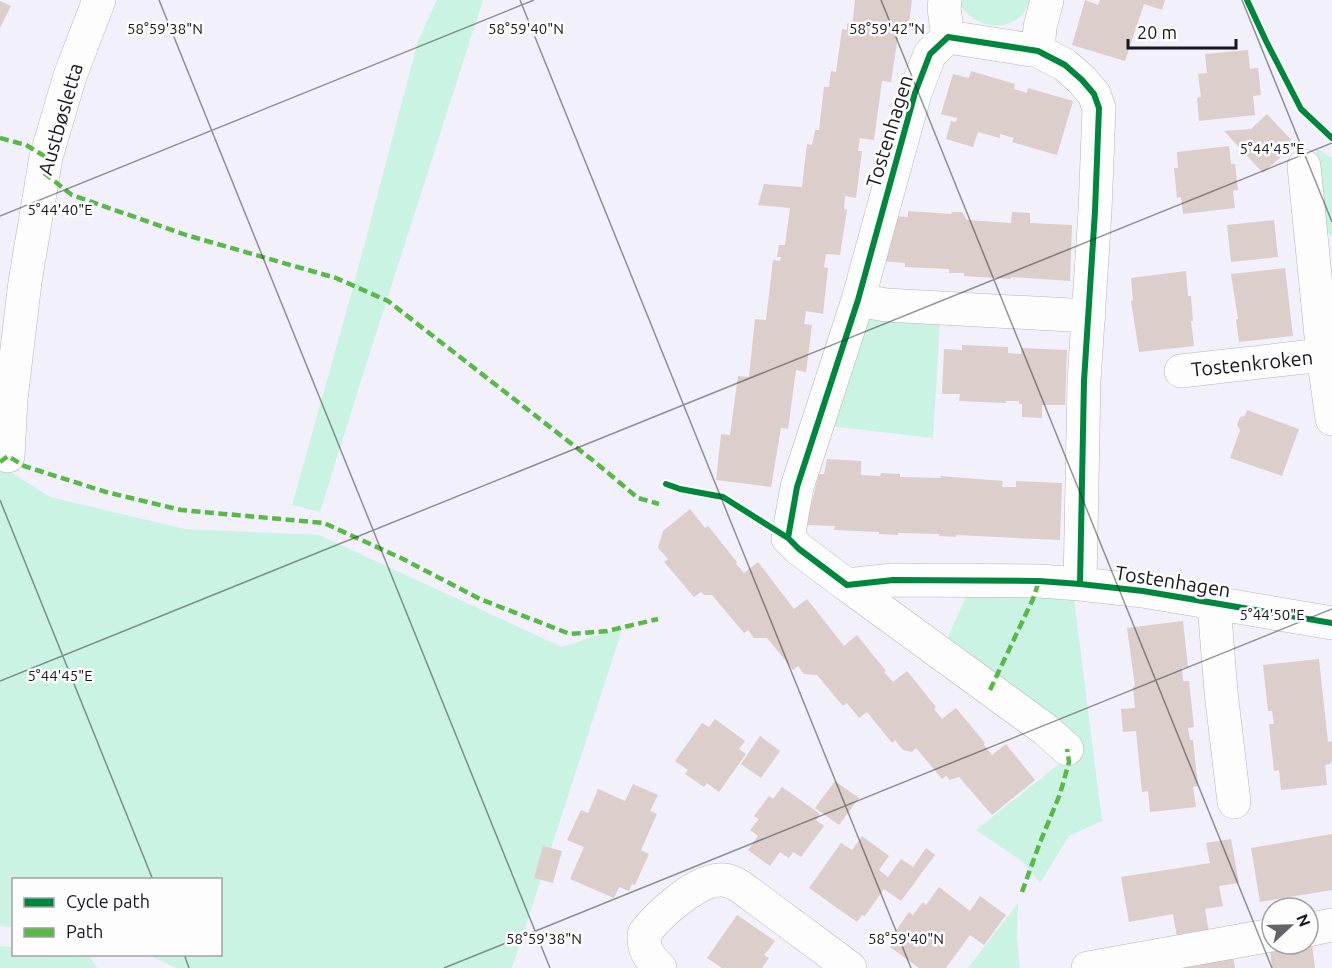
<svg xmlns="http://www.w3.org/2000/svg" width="1332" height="968" font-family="Ubuntu,sans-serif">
<rect width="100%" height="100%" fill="#f2f0fa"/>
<!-- green -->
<path fill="#caf3e3" d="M437,0h46l-117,365 -46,147 -28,-7 62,-221 64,-243z
M958,0h72c-3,5 -5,13 -9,16 -21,19 -54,7 -63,-16z
M1316,148l16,10v79l-8,-9z
M864,318l76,2 -7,118 -104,-12z
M0,458l9,13 41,26 135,32 134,6 243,112 61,-20 -111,341h-336l-27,-13 71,-1v-74h-206l-1,47 -13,-1z
M969,590l105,9 28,222 -33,15 -29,47 -17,-21 -47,-32 83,-66 13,-18v-15l-124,-94z
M1018,903l-1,35 3,30h-52z
M0,946l13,1 1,7h63l13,3 7,11h-97z"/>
<!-- building -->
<path fill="#dcceca" d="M855,0h57l-3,24 -9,-1 -9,59 -9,-1 -8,59 -14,-2 -2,13h4l-6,47 -11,-2 -1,13 3,1 -7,45 -14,-1 -2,13 4,1 -5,46 -17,-3 -2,13 8,1 -6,47 -10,-2 -8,59 -7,-1 -10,59 -55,-7 5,-46 9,1 8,-59 11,1 6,-58 11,1 7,-60 7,1 1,-4h-4l2,-12h6l5,-37 -32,-3 6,-21 38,3 5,-43 5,1 3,-15h4l5,-43h5l2,-16 5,1 6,-43 5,1v-6l6,-4z
M1085,0l13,5 2,-5h65l-3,10 -18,-6 -19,57 -53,-16z
M0,1l11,5 -11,22z
M1248,50l2,19 8,-1 3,27 -8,1 2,19 -56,6 -2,-23 4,-1 -3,-23 9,-1 -2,-19z
M971,71l44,13 -1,5 13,4 1,-5 45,13 -16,54 -45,-13 2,-4 -14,-4v4l-22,-6 -5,15 -27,-8 5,-18 5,1 1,-4 -16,-4 12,-40 16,4z
M1267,114l28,30 -32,29 -39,-42 27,-2z
M1229,146l2,18h4l3,26 -5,1 2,17 -52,6 -2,-17 -4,1 -3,-30h4l-1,-16z
M908,211l43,3 1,-2h10l5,8 44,3 1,-11 18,1v10l42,2 -2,56 -59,-4v2l-47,-3v-3h-15v-4l-44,-2v-4l-23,-2 12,-45 14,1z
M1274,220l4,37 -47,5 -4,-37z
M1285,268l8,68 -54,6 -3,-23h2l-7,-45z
M1186,271l2,25h3l2,25h-2l3,25 -55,6 -8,-51 2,-1 -2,-22z
M962,345l46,2v6l13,1v-6l46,2 -2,55h-23v13l-20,-1v-13h-3v-3h-13v2l-47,-2 1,-7h-18l2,-45 18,1z
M1247,410l52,19 -17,47 -52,-18 10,-28 -3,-5 3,-8 5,-1z
M827,459l34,2v14l19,1 1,-3 19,1v3l41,1 -1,-2 63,5 -1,6h14v-6l46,2 -2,57 -104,-5v2l-17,-1v-2l-41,-1v2l-19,-1v-2l-45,-2 1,-4 -29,-1 13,-51h5z
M690,509l15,19 3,-2 29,36 -1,2 8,9 14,-11 36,47 13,-10 37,47 13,-11 29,36 -2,1 9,10 14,-11 29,36 -2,2 8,10 14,-11 29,35 -1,2 8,10 14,-11 29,36 -43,35 -33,-38 -9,3 -4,-4 -4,3 -26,-31 -4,4 -9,-2 -8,-10 -3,3 -25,-31 -8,6 -12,-15 -4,3 -26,-31 -13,-1 -6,-8 -5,4 -26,-32h-13l-6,-8 -4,3 -32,-38h-8l-3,-3 -7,5 -30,-35 4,-3 -10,-11 5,-17z
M1183,621l5,46 -6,1 1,13h6l5,46 -6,1 2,12h3l5,46 -5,1 3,20 -46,5 -2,-21 -6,1 -6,-61 -13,1 -2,-23 14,-1 -2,-21 2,-1 -8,-58z
M1319,659l9,83 4,-1v20l-2,3 -5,1 2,20 -46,5 -2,-20 -5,1 -5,-47h5l-2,-13h-4l-5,-46z
M715,719l30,22 -6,8 7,5 -27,38 -12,-9 -3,4 -19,-13 3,-4 -13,-9 27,-38 7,4z
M760,736l20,15 -19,27 -20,-14z
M835,781l24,17 -20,27 -24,-17z
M633,784l25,11 -8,16 7,3 -16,36 8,4 -14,31 -3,-1 -3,7 -10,-4 -5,11 -44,-19 14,-32 -17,-7 14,-30 7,3 10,-24 27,12z
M782,787l38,27 -4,6 8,6 -23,31 -8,-5 -4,6 -9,-6 -10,14 -22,-16 10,-14 -8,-6 9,-11 -5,-3 15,-20 4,3z
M1332,834v56l-72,12 -9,-54z
M862,836l27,20 -10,14 9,7 13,-18 12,8 13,-19 9,7 -34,46 -17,-12 -19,27 -3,-1 -5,7 -48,-34 32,-45 11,7z
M1231,839l8,44 -20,3 4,20 -18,3 4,23 -32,5 -4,-23 -44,8 -8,-45 89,-14 -4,-20z
M543,846l19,5 -9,32 -19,-5z
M939,887l31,24 10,-15 26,19 -22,30 -14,-10 -24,33h-27l-29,-21 9,-12 -4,-3 14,-20 4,3 10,-13 3,3z
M737,915l38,26 -11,14 5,3 -7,10h-40l-15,-10z
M1312,944l3,24h-43l-2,-20z
M1233,957l2,11h-58z"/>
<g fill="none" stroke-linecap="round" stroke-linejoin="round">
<!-- minor casing -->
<g stroke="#b6b5bc" stroke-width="34">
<path id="minor" d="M945,0l-1,8 4,29
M1038,51l2,-24 7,-27
M1304,166l19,189 9,64
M858,300l28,5 203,11
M1181,371l142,-16
M8,456l3,-57 14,-117 21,-125 24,-81 29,-76
M1080,584l4,-203 11,-170 4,-103 -5,-14 -12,-14 -17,-15 -27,-14 -90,-14 -18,17 -15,39 -57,207 -61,187 -9,51 11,11 48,36 46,-5 146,1 41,3 63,7 189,32
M847,585l199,145 21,19
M1214,604l7,88 13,110
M1308,930l24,-5
M660,968c-11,-10 -17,-19 -16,-34 14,-19 50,-52 75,-54 9,-1 15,3 22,7l109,81
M1088,968l184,-33"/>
</g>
<!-- minor -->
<use href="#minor" stroke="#fdfdfe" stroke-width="33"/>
<!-- quiet -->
<path stroke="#58b947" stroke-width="4.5" stroke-dasharray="9 4.5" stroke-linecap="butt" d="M0,138l26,7 20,12
M44,173l28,22 114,40 150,43 52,23 207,161 43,36 21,6
M0,462l8,-6 16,10 82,26 75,18 143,13 77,35 79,41 90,35 37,-3 51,-12
M990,690l43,-91 6,-18
M1022,892l17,-47 21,-51 9,-32 -2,-13"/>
<!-- cycleway casing -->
<g stroke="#fdfdfd" stroke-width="10">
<path id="cycleway" d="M1247,0l19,41 35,68 31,29
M666,484l14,5 43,8 65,41 11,11 48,36 46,-5 146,1 41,3 63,7 189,32
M788,538l9,-51 61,-187 57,-207 15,-39 18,-17 90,14 27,14 17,15 12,14 5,14 -4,103 -11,170 -4,203"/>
</g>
<!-- cycleway -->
<use href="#cycleway" stroke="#00873e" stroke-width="6"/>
</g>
<!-- ticks -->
<path fill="none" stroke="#18171c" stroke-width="1.5" stroke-opacity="0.45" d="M159,0l391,968M520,0l391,968M881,0l391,968M1242,0l90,222M0,216l534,-216M0,500l153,380M0,681l1332,-538M184,954l5,14M444,968l888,-359"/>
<g text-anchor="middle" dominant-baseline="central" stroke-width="5" stroke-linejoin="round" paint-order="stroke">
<!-- street labels -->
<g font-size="20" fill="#18171c" stroke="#fdfdfd">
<text transform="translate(60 119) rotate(-74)">Austbøsletta</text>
<text transform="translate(889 131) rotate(-73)">Tostenhagen</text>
<text transform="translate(1252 363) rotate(-6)">Tostenkroken</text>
<text transform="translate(1173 581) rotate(9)">Tostenhagen</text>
</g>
</g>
<g font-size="15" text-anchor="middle" fill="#18171c" stroke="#fdfdfd" stroke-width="5" stroke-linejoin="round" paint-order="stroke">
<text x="165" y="34">58°59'38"N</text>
<text x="526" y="34">58°59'40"N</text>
<text x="887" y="34">58°59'42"N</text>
<text x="1272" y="154">5°44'45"E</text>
<text x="60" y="215">5°44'40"E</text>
<text x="1272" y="620">5°44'50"E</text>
<text x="60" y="681">5°44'45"E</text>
<text x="544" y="944">58°59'38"N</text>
<text x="906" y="944">58°59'40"N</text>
</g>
<!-- legend -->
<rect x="12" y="878" width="210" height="78" fill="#fdfdfd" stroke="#a1a1a3" stroke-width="1.5"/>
<rect x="24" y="898" width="30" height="9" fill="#00873e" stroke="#a1a1a3" stroke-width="1.5"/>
<text x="66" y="908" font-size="18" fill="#18171c">Cycle path</text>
<rect x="24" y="928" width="30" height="9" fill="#58b947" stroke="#a1a1a3" stroke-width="1.5"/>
<text x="66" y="938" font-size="18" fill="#18171c">Path</text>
<!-- north arrow -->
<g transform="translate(1290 926) rotate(68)"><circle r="28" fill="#fdfdfd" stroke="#a1a1a3" stroke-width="1.5"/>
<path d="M0-4.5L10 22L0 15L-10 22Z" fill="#64636a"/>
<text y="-9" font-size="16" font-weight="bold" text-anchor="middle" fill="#18171c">N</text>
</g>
<!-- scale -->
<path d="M1128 39v9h108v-9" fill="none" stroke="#18171c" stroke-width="3"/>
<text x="1137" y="39" font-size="18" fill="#18171c" stroke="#fdfdfd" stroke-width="4.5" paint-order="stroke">20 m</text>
</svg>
